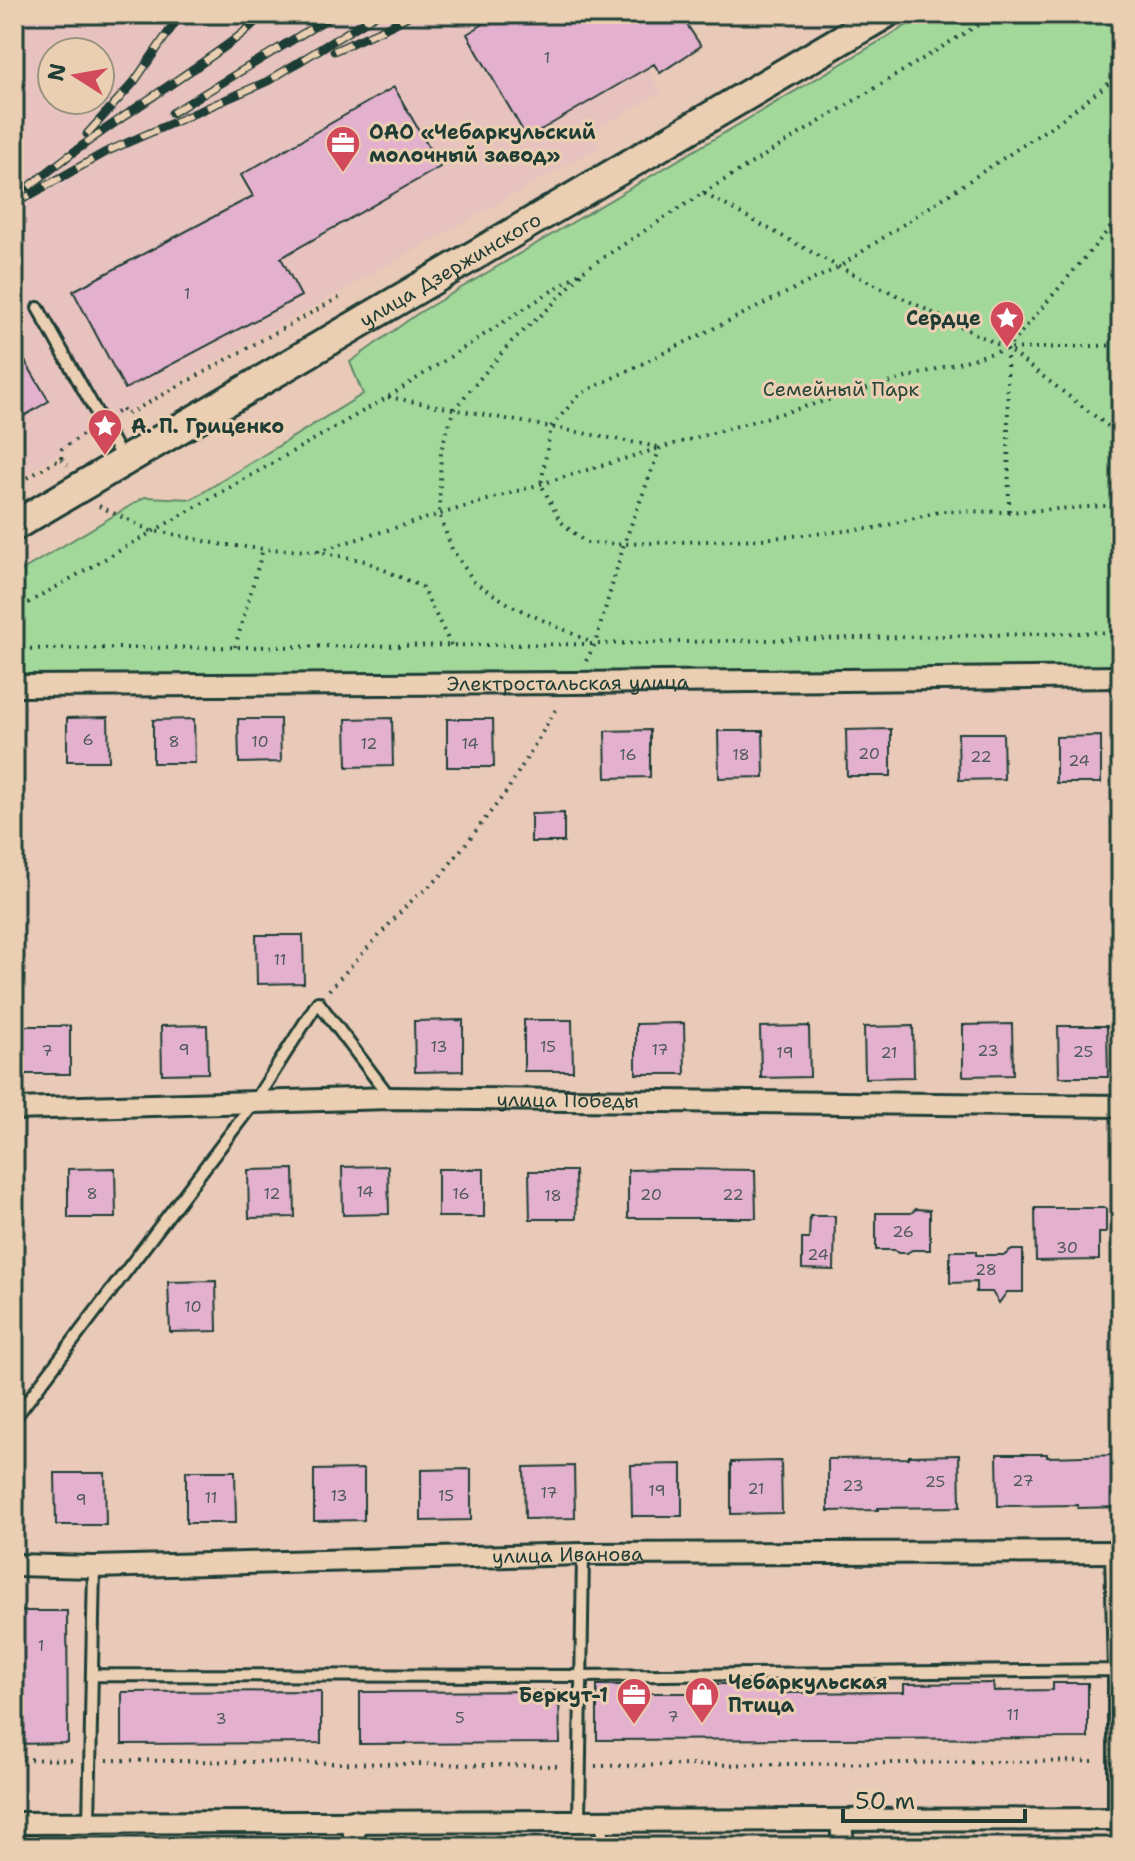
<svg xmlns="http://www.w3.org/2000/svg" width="1135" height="1861" font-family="'Shantell Sans',sans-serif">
<rect width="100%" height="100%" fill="#e9c9b8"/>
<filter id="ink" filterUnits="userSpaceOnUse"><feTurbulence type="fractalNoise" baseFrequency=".0125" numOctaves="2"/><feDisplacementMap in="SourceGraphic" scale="16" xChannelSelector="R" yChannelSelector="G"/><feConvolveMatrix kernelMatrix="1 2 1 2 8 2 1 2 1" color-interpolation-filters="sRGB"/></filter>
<g filter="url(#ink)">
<!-- built -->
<path fill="#e7c2bf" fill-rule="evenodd" d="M14,14h598l49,78 -69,39 8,15 -479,268 -107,67zM52,52h48v48h-48z"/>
<!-- green -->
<path fill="#a3d89b" stroke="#618a68" stroke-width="2" d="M926,14h195v653l-1107,9v-101l131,-78 47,2 171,-105 -13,-32 67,-48z"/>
<!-- building -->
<path fill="#e3b1ce" stroke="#1f3d34" stroke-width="2" d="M500,14h180l21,32 -41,27 -6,-9 -127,74 -60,-104z
M394,87l46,80 -159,91 20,38 -176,93 -52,-98 180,-95 -12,-21z
M14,343l35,58 -35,21z
M108,717l1,44h-42v-43z
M392,718l1,48 -46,1 -1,-48z
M194,719l1,44h-42v-43z
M238,719h42l1,43 -42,1z
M447,719h46l1,48h-47z
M891,729v47h-44l-1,-46z
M650,730v47l-44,1 -1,-47z
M718,731h45l1,46 -45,1z
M958,733h45l1,46 -45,1z
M1101,736v47h-45v-46z
M564,813v29h-33v-28z
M256,935h47l1,48 -47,1z
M463,1020v51l-48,1 -1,-51z
M524,1020h48l1,51h-49z
M684,1023l1,51h-49v-50z
M1012,1024l1,51 -50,1v-51z
M207,1025l1,48 -46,1 -1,-48z
M23,1026h47v48h-46z
M809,1026l1,51 -49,1 -1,-51z
M913,1026l1,51 -49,1 -1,-51z
M1058,1026h49l1,51h-49z
M388,1166l1,48 -46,1 -1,-48z
M115,1168l1,50h-48v-49z
M294,1169l1,48 -46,1 -1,-48z
M438,1169h46v48h-46z
M674,1169l81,1 1,48h-128v-48z
M529,1171h46l1,48h-46z
M1035,1208h71v25h-7v27l-63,1z
M916,1209l14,1v40h-18l-5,3h-9l-4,-3h-18v-37h35z
M810,1216h25l-1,54 -32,-1v-30h7z
M1010,1250h13v42h-16l-8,11 -7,-11h-16v-10l-26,1v-32h26v4h29z
M216,1281l1,50 -47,1 -2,-50z
M997,1454h50v3l74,-2v52l-43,1v-3l-80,1z
M959,1455l1,52 -82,1v2l-50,1v-52l81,-1v-2z
M781,1461l1,52 -51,1v-52z
M682,1464v52h-50l-1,-51z
M574,1466l1,52 -50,1 -1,-52z
M364,1469v51l-50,1v-51z
M471,1469v51l-50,1v-51z
M186,1471h49l1,52h-50z
M55,1473h50l1,52h-50z
M14,1611h53l1,132 -54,1z
M993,1683l1,8 59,-1v-7h35v55l-491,2v-55h37v8h59v-9h89v9l122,-1v-8z
M321,1691v52l-199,1v-52z
M559,1691l1,52 -200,1v-52z"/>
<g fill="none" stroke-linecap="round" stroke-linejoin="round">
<!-- lane casing -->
<g stroke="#1f3d34" stroke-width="16">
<path id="lane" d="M38,308l85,152
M14,1419l241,-318 63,-99 71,94
M92,1675l488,1 534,-6 -3,-118
M1114,1819v-149h7
M579,1821l4,-267
M89,1823l5,-256
M602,1847l1,-26"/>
</g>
<!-- street casing -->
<g stroke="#1f3d34" stroke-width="26">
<g id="street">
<path id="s1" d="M14,686l559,-3 548,-6"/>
<path id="s2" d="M14,1109l376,-11 731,8"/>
<path id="s3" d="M14,1565l80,2 489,-13 538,-2"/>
<path d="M841,1820l2,27"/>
<path d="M353,1821l2,26"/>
<path d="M14,1823l1107,-4"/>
</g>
</g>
<!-- secondary casing -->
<g stroke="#1f3d34" stroke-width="34">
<g id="secondary">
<path id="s4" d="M14,526l871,-512"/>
</g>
</g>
<!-- path -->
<path stroke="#1f3d34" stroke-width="4" stroke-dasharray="2 6" stroke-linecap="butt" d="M1121,74l-63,48 -219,145 -259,127 -29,33 -10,57 19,37 26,22 38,1 137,-5 115,-11 66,-17 67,1 112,-7
M703,193l293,-179
M581,274l-31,33 -38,34 -58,68 -13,41 -2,64 13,35 23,34 39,24 79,36
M388,397l270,50
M116,413l6,-4 4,6 214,-118
M61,458l1,-9 26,-18
M14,486l47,-28 7,7
M99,506l52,25 17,2 50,11 45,5 52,2 50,10 57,26 29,58
M1009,511l-2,-162 114,-134
M318,551l342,-103
M14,611l374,-214 315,-204 136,74 168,82 114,-4
M235,647l28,-98
M14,649l581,-5 526,-12
M586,661l9,-17 29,-100 36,-96 347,-99 114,87
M329,990l79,-86 31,-26 68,-87 51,-85
M14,1759l61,1
M107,1760l456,6
M595,1766l504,-5"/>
<!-- lane -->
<use href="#lane" stroke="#ebcfb2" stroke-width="10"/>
<!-- street -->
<use href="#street" stroke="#ebcfb2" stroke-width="20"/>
<!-- secondary -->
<use href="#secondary" stroke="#ebcfb2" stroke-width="28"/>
<!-- rail casing -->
<g stroke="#1f3d34" stroke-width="9">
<path id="rail" d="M334,51l58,-26 19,-11
M172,113l163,-99
M87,134l47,-52 47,-68
M29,187c48,-40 100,-74 151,-109 28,-20 60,-39 83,-64
M14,204l92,-52 162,-71 109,-67"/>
</g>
<!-- rail -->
<use href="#rail" stroke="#ebcfb2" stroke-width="6" stroke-dasharray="18" stroke-linecap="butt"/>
</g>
</g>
<!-- icons -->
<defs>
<g id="office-pin" transform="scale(1.8)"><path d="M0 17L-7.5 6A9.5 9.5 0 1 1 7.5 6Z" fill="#d1495b" stroke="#ebcfb2"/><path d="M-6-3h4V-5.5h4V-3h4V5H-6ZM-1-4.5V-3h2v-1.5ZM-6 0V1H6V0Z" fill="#fff"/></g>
<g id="sight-pin" transform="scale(1.8)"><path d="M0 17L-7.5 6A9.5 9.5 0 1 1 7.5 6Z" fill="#d1495b" stroke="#ebcfb2"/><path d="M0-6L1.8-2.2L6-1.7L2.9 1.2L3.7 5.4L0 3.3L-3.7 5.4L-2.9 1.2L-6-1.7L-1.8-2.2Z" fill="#fff"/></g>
<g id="shop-pin" transform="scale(1.8)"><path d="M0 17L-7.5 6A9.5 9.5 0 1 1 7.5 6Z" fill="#d1495b" stroke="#ebcfb2"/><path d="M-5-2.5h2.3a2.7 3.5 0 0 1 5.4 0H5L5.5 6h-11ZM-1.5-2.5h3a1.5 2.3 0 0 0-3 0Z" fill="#fff"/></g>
</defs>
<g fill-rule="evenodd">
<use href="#office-pin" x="343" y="143"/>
<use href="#sight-pin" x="1007" y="318"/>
<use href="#sight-pin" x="105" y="426"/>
<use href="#shop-pin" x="702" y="1694"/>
<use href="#office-pin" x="634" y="1695"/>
</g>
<g text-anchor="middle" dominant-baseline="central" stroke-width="6" stroke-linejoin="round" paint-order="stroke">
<!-- number labels -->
<g font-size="16" fill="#505a5a">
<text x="547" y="57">1</text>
<text x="187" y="293">1</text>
<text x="88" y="739">6</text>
<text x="174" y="741">8</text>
<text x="260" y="741">10</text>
<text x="369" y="743">12</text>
<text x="470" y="743">14</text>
<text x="869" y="753">20</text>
<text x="628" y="754">16</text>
<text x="741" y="754">18</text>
<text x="981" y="756">22</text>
<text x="1079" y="760">24</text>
<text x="280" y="959">11</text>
<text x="439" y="1046">13</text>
<text x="548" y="1046">15</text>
<text x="184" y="1049">9</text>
<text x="660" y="1049">17</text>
<text x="47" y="1050">7</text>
<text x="988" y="1050">23</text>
<text x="1083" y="1051">25</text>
<text x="785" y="1052">19</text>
<text x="889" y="1052">21</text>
<text x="365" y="1191">14</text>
<text x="92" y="1193">8</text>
<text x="272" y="1193">12</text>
<text x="461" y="1193">16</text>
<text x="651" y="1194">20</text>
<text x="733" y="1194">22</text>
<text x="553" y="1195">18</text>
<text x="903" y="1231">26</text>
<text x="1067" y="1247">30</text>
<text x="818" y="1254">24</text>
<text x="986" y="1269">28</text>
<text x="193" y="1306">10</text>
<text x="1023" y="1480">27</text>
<text x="935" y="1481">25</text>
<text x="853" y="1485">23</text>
<text x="756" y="1488">21</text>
<text x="657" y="1490">19</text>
<text x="549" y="1492">17</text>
<text x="339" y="1495">13</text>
<text x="446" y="1495">15</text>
<text x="211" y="1497">11</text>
<text x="81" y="1499">9</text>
<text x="41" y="1645">1</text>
<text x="1013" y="1714">11</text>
<text x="673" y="1716">7</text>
<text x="460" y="1717">5</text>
<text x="221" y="1718">3</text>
</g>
<!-- poi labels -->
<g font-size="20" font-weight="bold" fill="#1f3d34" stroke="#ebcfb2" text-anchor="start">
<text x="369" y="132">ОАО «Чебаркульский<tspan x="369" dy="23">молочный завод»</tspan></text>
<text x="981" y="318" text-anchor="end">Сердце</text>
<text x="131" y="426">А. П. Гриценко</text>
<text x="728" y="1682">Чебаркульская<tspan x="728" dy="23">Птица</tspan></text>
<text x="608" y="1695" text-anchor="end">Беркут-1</text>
</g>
<!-- street labels -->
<g font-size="20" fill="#1f3d34" stroke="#ebcfb2">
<text stroke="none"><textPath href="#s4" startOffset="506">улица Дзержинского</textPath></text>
<text stroke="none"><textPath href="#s1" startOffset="554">Электростальская улица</textPath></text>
<text stroke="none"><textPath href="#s2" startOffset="554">улица Победы</textPath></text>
<text stroke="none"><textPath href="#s3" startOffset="554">улица Иванова</textPath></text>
</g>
<!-- park labels -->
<g font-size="20" fill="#264539" stroke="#ebcfb2">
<text x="841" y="389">Семейный Парк</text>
</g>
</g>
<!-- margin -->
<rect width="1135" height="1861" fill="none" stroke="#ebcfb2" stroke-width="48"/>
<rect x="24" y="24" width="1087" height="1813" fill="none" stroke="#1f3d34" stroke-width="3" filter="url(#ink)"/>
<!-- north arrow -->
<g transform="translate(76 76) rotate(281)"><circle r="38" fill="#ebcfb2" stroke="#999580" stroke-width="2"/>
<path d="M0-6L14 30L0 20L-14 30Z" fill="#d1495b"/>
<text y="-12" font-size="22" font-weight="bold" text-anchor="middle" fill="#1f3d34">N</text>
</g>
<!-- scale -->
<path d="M843 1809v12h182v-12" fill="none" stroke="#1f3d34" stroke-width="4"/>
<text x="855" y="1809" font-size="24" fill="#1f3d34" stroke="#ebcfb2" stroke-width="6" paint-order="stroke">50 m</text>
</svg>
